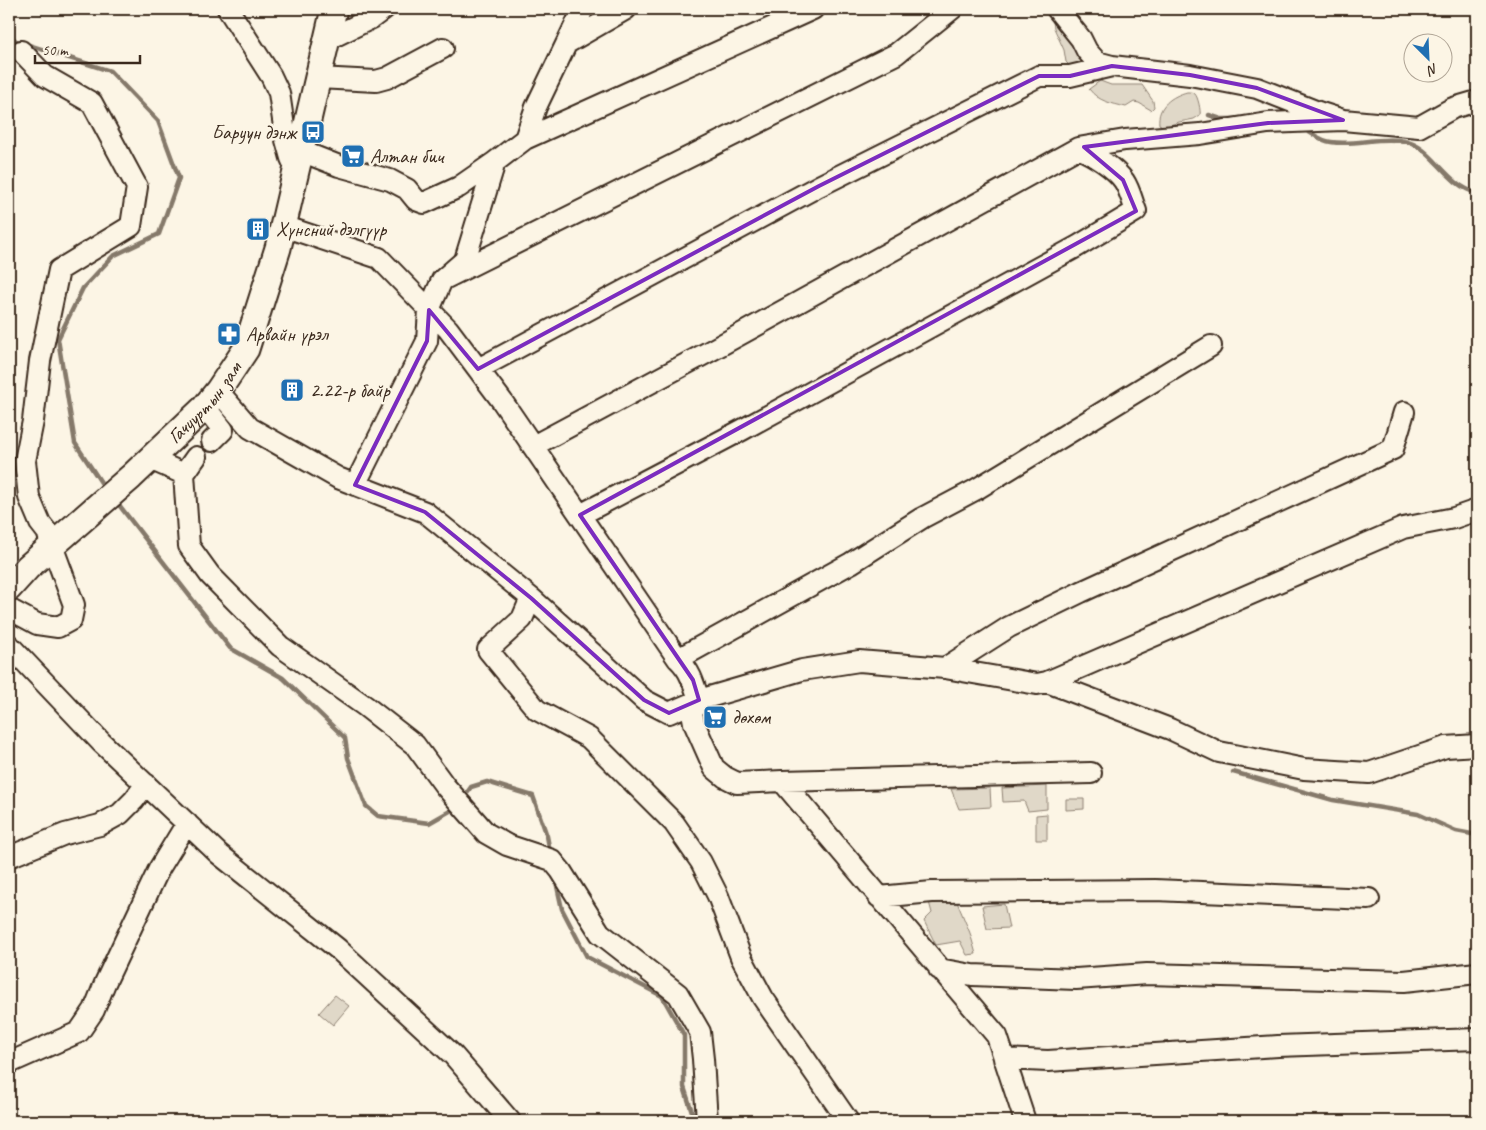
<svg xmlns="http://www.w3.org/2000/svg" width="1486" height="1130" font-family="Caveat,sans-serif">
<rect width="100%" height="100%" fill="#fcf5e5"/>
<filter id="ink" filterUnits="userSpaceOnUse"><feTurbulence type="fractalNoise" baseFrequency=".02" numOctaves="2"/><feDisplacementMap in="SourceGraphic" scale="10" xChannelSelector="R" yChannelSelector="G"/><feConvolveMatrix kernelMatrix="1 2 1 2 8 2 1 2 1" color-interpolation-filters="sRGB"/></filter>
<g filter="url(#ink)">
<!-- green -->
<path fill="#e0d8c8" stroke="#8e8173" d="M1060,19l23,40 -8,8h-4l-5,-5 -2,-12 -10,-22 -1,-6z
M1100,81l11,4h31l11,16 1,6 -3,3 -12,-7 -5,-1 -8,5c-15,-4 -27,-5 -37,-18z
M1187,92c3,0 6,0 8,2 3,3 6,17 5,21l-6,4 -15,3 -15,5 -5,-3c-2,-18 13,-28 28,-32z
M1047,786v23l-19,2 -4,-10 -21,1 -1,-14z
M990,788l1,19 -32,2 -8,-20z
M1066,799h18v10l-18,1z
M1047,814v26h-11v-25z
M929,902h28l13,31 6,21 -9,1 -7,-14 -24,4 -12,-24 8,-8z
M1004,904l5,24 -22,1 -5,-23z
M335,995l14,11 -16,19 -14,-12z"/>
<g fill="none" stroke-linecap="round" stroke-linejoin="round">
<!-- stream -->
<path stroke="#85796b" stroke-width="4.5" d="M9,34l7,7 94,30 48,50 21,57 -20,56 -46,22 -30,32 -25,51 17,104 31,47
M1209,115l12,4h15
M1303,129c9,4 18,12 28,13 24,4 49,-6 73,-1 30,6 40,43 73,52
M116,501l114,147 53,30 62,60 3,20 18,48 12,10 51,7 28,-16
M1233,772l100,28 85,14 38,17 21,4
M463,798l8,-11 16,-5 46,14 14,40 3,16
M555,877l7,32 25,48 75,39 22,39v52l11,34"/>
<!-- minor casing -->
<g stroke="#3b2a1e" stroke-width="24">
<path id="minor" d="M228,9l43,67 8,17 7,47 5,18 5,11
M1057,9l24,30 6,12 10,11 15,4 78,9 67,13 61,24 25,8 76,7 34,-19 24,-7
M327,40l45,-22 12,-9
M567,43l59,-34
M318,78l58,3 11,-3 56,-30
M525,139l288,-130
M301,151l38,15 51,14 17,9 9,11 8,3 35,-16 36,-25
M283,226l96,32 69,71 54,72 176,258c12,11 16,25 21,41l-7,12 2,11 20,45 11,9 12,6 45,-2 215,255 28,85
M442,280l454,-226 56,-45
M478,369l341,-183 220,-110h31l42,-10
M218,391l32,37 88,50 87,34 106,86 -9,21 -34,31 49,60 52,28 85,85 27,39 17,34 23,61 22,41 85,123
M205,407l18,23 -11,11
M533,446l179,-96 366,-202 47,-8 75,-6 68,-11 75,-3
M150,459l34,15 12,-17
M184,474l5,72 21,29 70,71 85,60 50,39 30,41 41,47 21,12 45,15 9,11 39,62 78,61 22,38 3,27 4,62
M355,485l72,-144 2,-31 13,-30 23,-20 30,-98 30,-23 11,-32 47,-98
M580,515l162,-85 336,-184 58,-35c-4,-10 -6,-21 -12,-30 -9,-13 -31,-27 -46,-33
M531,598l113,102 25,13 30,-13 103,-30 57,-9 86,7 64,-41 72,-35 312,-143 11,-37
M9,609l28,15 21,3 13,-7 3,-15 -27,-73 -7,-9 -11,-26 -4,-36 8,-40 7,-60 19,-91 72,-44 6,-39 -45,-84 -47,-27 -24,-25
M9,645l92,97 118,112 119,95 115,106 57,66
M678,659l173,-96 71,-45 53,-28 236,-144
M945,668l92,16 10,-2 356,-154 51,-10 23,-8
M1047,682l123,47 49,23 85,17 65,4 77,-26 31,-2
M782,781l309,-8
M9,857l56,-23 35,-9 20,-11 14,-14 12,-16
M879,897l53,-5 223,-2 214,9
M939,969l33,6 104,4 71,-5 257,7 73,-8
M1004,1059l44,2 230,-15 199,-7
M9,1063l70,-31 15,-22 11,-27 54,-114 28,-46"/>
</g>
<!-- major casing -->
<g stroke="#3b2a1e" stroke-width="29">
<g id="major">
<path id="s1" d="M9,588l19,-21 103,-90 74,-70 13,-16 28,-42 32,-101 56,-239"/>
</g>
</g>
<!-- minor -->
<use href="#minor" stroke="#fcf5e5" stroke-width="20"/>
<!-- major -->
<use href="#major" stroke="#fcf5e5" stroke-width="25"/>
</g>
</g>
<!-- marked area -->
<path fill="none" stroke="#7b2cbf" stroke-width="4" stroke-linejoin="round" d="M1112,66l78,9 67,13 86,32 -75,3 -184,24 39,33 13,31 -556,304 113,165 6,20 -30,13 -25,-13 -113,-102 -106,-86 -70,-27 72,-144 2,-31 49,59 341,-183 220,-110h31z"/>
<!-- icons -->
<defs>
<g id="bus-square" transform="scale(1.25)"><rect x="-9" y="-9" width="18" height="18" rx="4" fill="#1f6fb2" stroke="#fcf5e5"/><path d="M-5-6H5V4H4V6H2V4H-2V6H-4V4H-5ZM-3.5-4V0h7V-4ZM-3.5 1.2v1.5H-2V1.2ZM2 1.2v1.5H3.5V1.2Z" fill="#fff"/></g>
<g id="supermarket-square" transform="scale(1.25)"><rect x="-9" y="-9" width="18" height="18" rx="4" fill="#1f6fb2" stroke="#fcf5e5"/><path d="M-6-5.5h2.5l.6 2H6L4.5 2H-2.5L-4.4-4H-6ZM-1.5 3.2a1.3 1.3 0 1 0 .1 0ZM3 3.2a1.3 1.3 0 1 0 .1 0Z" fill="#fff"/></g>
<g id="building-square" transform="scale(1.25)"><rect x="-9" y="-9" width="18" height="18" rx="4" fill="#1f6fb2" stroke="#fcf5e5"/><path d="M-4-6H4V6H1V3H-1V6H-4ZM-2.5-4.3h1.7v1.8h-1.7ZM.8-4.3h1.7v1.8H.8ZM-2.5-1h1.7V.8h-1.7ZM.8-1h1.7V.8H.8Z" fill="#fff"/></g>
<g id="pharmacy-square" transform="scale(1.25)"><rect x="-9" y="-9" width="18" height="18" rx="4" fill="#1f6fb2" stroke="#fcf5e5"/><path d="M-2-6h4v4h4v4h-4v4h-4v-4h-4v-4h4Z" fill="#fff"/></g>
</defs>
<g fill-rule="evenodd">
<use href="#bus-square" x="313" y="132"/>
<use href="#supermarket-square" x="353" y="156"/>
<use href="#building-square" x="258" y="229"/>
<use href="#pharmacy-square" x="229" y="334"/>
<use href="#building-square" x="292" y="390"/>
<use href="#supermarket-square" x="715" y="717"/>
</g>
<g text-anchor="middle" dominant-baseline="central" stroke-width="5" stroke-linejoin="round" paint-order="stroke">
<!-- poi labels -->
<g font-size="20" fill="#3b2a1e" stroke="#fcf5e5" text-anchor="start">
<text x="296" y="132" text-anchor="end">Баруун дэнж</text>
<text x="370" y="156">Алтан бич</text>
<text x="276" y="229">Хүнсний дэлгүүр</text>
<text x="246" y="334">Арвайн үрэл</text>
<text x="310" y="390">2.22-р байр</text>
<text x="732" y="717">дөхөм</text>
</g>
<!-- street labels -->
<g font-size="20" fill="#3b2a1e" stroke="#fcf5e5">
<text stroke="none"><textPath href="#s1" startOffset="270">Гачууртын зам</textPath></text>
</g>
</g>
<!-- margin -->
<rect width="1486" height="1130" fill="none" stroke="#fcf5e5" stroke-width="30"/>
<rect x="15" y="15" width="1456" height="1100" fill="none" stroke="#3b2a1e" stroke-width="2" filter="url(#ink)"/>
<!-- north arrow -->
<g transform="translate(1428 58) rotate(156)"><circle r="24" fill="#fcf5e5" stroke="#afa495"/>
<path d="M0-4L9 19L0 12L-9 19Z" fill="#1f6fb2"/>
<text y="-8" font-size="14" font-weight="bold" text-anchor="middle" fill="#3b2a1e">N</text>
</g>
<!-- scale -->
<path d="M35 55v8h105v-8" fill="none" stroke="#3b2a1e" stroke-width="2.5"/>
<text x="42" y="55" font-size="15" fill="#3b2a1e" stroke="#fcf5e5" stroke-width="4" paint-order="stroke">50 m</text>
</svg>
